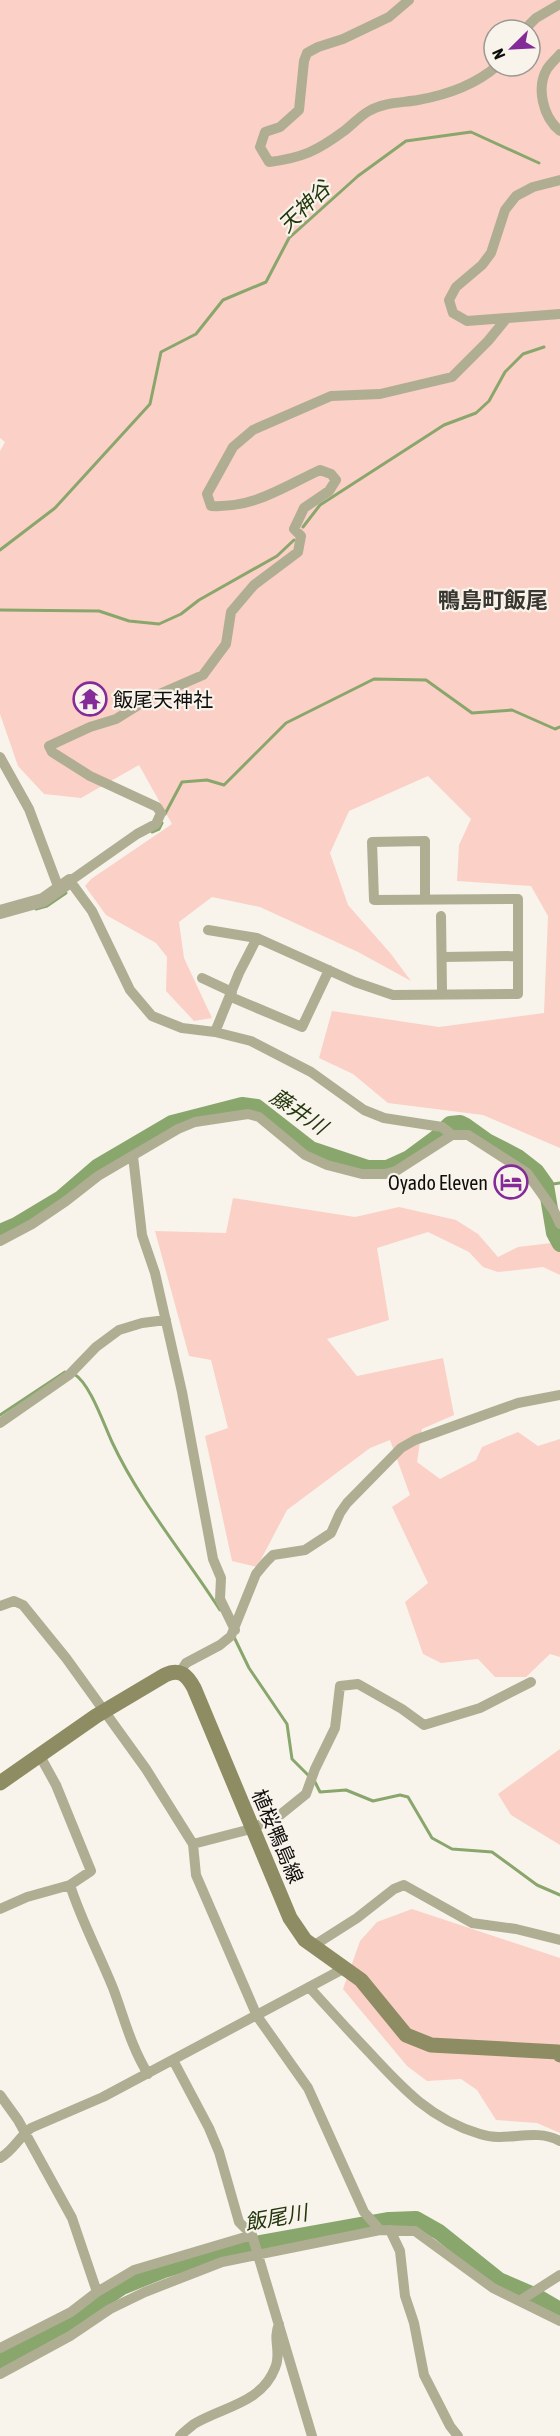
<svg xmlns="http://www.w3.org/2000/svg" width="560" height="2436" font-family="'Asap Condensed','Noto Sans JP',sans-serif">
<rect width="100%" height="100%" fill="#f8f4ec"/>
<!-- green -->
<path fill="#fbd0c6" fill-rule="evenodd" d="M0,0h560v1148l-77,-33 -95,-12 -35,-29 -34,-16 13,-47 107,16 105,-14 4,-97 -17,-30 -74,-5 2,-36 12,-26 -43,-43 -79,35 -19,42 18,52 43,49 20,27 -53,-29 -98,-45 -48,-10 -33,25 5,36 28,60 -18,3 -28,-30 1,-34 -11,-14 -50,-28 -21,-29 6,-7 81,-55 -33,-59 -58,33 -37,-4 -26,-28 -18,-52v-263l5,-9 -5,-4zM494,30h36v36h-36z
M233,1198l122,19 44,-10 57,13 22,14 20,23 20,-10 34,-4 8,6v26l-17,-8 -45,5 -15,-5 -14,-15 -41,-20 -51,16 12,72 -62,19 30,37 86,-18 11,57 -32,14 -5,33 23,17 36,-19 6,-13 36,-15 20,14 22,-7v218l-10,-3 -24,23h-31l-17,-18 -37,4 -18,-9 -18,-52 23,-19 -36,-76 18,-12 -20,-55 -20,8 -83,62 -30,57 -25,-6 -27,-125 23,-8 -17,-68 -22,-4 -34,-125 71,2z
M560,1749v96l-49,-30 -13,-21z
M412,1909l148,49v175l-23,-10 -41,-3 -19,-30 -16,-11 -34,2 -20,-15 -64,-77 17,-48 17,-19z"/>
<g fill="none" stroke-linecap="round" stroke-linejoin="round">
<!-- stream -->
<path stroke="#89a66c" stroke-width="3" d="M303,527l17,-22 124,-80 32,-12 13,-12 16,-29 18,-18 21,-7
M0,550l55,-42 95,-104 11,-52 35,-18 27,-34 43,-18 23,-44 69,-62 48,-35 65,-9 68,31
M0,610l99,1 30,10 30,3 22,-10 18,-14 78,-44 17,-16
M165,814l17,-32 25,-2 17,5 62,-62 88,-44 52,1 46,33 40,-3 43,19 5,-2
M152,832l7,-3 3,-6
M36,909l11,-3 19,-13
M546,1185l14,-2
M74,1374c16,9 30,51 38,68 28,60 72,112 108,168
M0,1415l65,-43
M234,1637l15,31 38,56 5,35 16,16
M315,1782l5,10 26,-2 27,11 27,-6 8,2 24,41 20,11 40,3 45,33 23,10"/>
<!-- river -->
<path stroke="#89a66c" stroke-width="16" d="M0,1232l16,-7 45,-27 36,-31 75,-44 70,-18 15,2 54,42 57,19h19l22,-10 27,-20 14,-14 10,-1 6,3 21,15 31,16 18,14 10,14 8,48 6,11
M0,2362l82,-47 40,-28 42,-17 79,-24 146,-26 27,-1 23,13 60,48 37,16 24,14"/>
<!-- minor -->
<path stroke="#afae92" stroke-width="10" d="M409,0l-20,17 -46,22 -25,8 -11,6 -3,8 -5,49 -19,17 -15,5 -5,15 9,15c33,-4 48,-11 75,-31 8,-6 16,-15 25,-20 15,-9 32,-8 49,-11 28,-5 57,-15 79,-34
M524,30l12,-12 24,-14
M560,54c-4,5 -9,9 -13,15 -11,19 -4,48 13,62
M560,180l-27,7 -17,9 -11,14 -14,43 -9,12 -26,22 -7,13 4,13 14,8 93,-7
M0,757l29,52 30,80
M441,916l1,74
M208,930l49,8 98,44 38,13 125,-1v-95l-144,1 -2,-58 53,-1v59
M442,957l76,-1
M202,978l30,14
M231,997l71,30 27,-57
M215,1032l24,-59 18,-35
M452,1135l-10,-8 -58,-9 -20,-8 -53,-38 -60,-31 -36,-9 -33,-4 -30,-12 -22,-26 -38,-79 -22,-30 67,-47 19,-10 5,-11 -4,-6 -67,-31 -38,-24 -3,-6 41,-19 26,-8 32,-20 55,-24 23,-31 5,-32 23,-27 44,-33 3,-16 -7,-7 10,-21 25,-17 7,-11 -5,-6 -11,-4c-37,17 -65,38 -109,36l-4,-12 26,-47 20,-17 78,-34 49,-2 72,-17 36,-36 18,-22
M133,1156l9,79 13,38 27,119 31,167 8,19 -1,21 15,31
M0,1241l32,-17 34,-23 32,-25 80,-47 17,-7 53,-8 11,3 46,38 22,10 35,9h23l11,-3 56,-36h16l59,38 27,38 6,13
M0,1423l69,-48 27,-28 23,-17 23,-7 24,-3
M0,1606l14,-5 9,4 43,53 80,111 47,75 3,31 61,141 51,72 56,124 16,18
M180,1672l6,-9 34,-18 11,-9 25,-62 10,-12 7,-7 32,-5 26,-17 9,-20 7,-10 54,-55 14,-8 72,-26 31,-11 42,-8
M40,1756l16,29 35,86 -21,14c11,35 29,68 43,103 11,29 18,59 35,86
M193,1844l58,-15 29,-14 26,-21 9,-25 20,-41 5,-42 18,-2 44,25 22,16 56,-17 51,-26
M0,1909l27,-12 43,-12
M313,1946l44,-28 37,-29 10,-4 68,38 44,6 44,11
M309,1987c20,22 39,43 59,64 34,37 62,68 112,83 27,9 54,-7 80,7
M173,2060l36,68 10,24 20,70 13,13 60,201
M0,2095l18,25 54,98 25,74
M0,2158c13,-7 20,-22 31,-30l72,-31 240,-128
M390,2230l10,21 5,45 9,27 10,52 26,51 8,10
M521,2300l39,-25
M0,2348l71,-36 26,-20 37,-22 118,-35
M0,2374l70,-38 40,-27 35,-17 77,-30 158,-32 35,1 78,57 67,33
M180,2436c4,-4 9,-8 14,-12 28,-17 68,-21 81,-56 7,-16 -3,-28 4,-44"/>
<!-- tertiary -->
<path stroke="#afae92" stroke-width="14" d="M0,912l43,-12 27,-19"/>
<!-- secondary -->
<path stroke="#8e8c62" stroke-width="15" d="M0,1783l96,-67 69,-41c15,-7 22,0 29,13l96,230 15,22 56,40 45,55 25,10 127,7 2,3"/>
</g>
<!-- icons -->
<defs>
<g id="temple-ring" transform="scale(1.725)"><circle r="9.5" fill="#f8f4ec" stroke="#842b97" stroke-width="1.5"/><path d="M0-6L5-2H3V0L6.5 2.5H4V6H1.5V3h-3V6H-4V2.5H-6.5L-3 0V-2H-5Z" fill="#842b97"/></g>
<g id="hotel-ring" transform="scale(1.725)"><circle r="9.5" fill="#f8f4ec" stroke="#842b97" stroke-width="1.5"/><path d="M-6-4.5h1.5V1H6V5H4.5V3h-9V5H-6ZM-4 0a1.8 1.8 0 1 1 3.6 0ZM.5 0V-2.5h3Q6-2.5 6 0Z" fill="#842b97"/></g>
</defs>
<g fill-rule="evenodd">
<use href="#temple-ring" x="90" y="699"/>
<use href="#hotel-ring" x="511" y="1182"/>
</g>
<g text-anchor="middle" dominant-baseline="central" stroke-width="4.5" stroke-linejoin="round" paint-order="stroke">
<!-- poi labels -->
<g font-size="20" fill="#100e0c" stroke="#f8f4ec" text-anchor="start">
<text x="113" y="699">飯尾天神社</text>
<text x="488" y="1182" text-anchor="end">Oyado Eleven</text>
</g>
<!-- street labels -->
<g font-size="20" fill="#100e0c" stroke="#f8f4ec">
<text transform="translate(278 1836) rotate(67)">植桜鴨島線</text>
</g>
<!-- water labels -->
<g font-size="21" font-style="italic" fill="#24370c" stroke="#f8f4ec">
<text transform="translate(304 206) rotate(-44)">天神谷</text>
<text transform="translate(299 1111) rotate(34)">藤井川</text>
<text transform="translate(276 2217) rotate(-10)">飯尾川</text>
</g>
<!-- quarter labels -->
<g font-size="22" font-weight="bold" fill="#3a3630" stroke="#f8f4ec">
<text x="493" y="600">鴨島町飯尾</text>
</g>
</g>
<!-- north arrow -->
<g transform="translate(512 48) rotate(246)"><circle r="28" fill="#f8f4ec" stroke="#9b9892" stroke-width="1.5"/>
<path d="M0-4.5L10 22L0 15L-10 22Z" fill="#842b97"/>
<text y="-9" font-size="16" font-weight="bold" text-anchor="middle" fill="#100e0c">N</text>
</g>
</svg>
